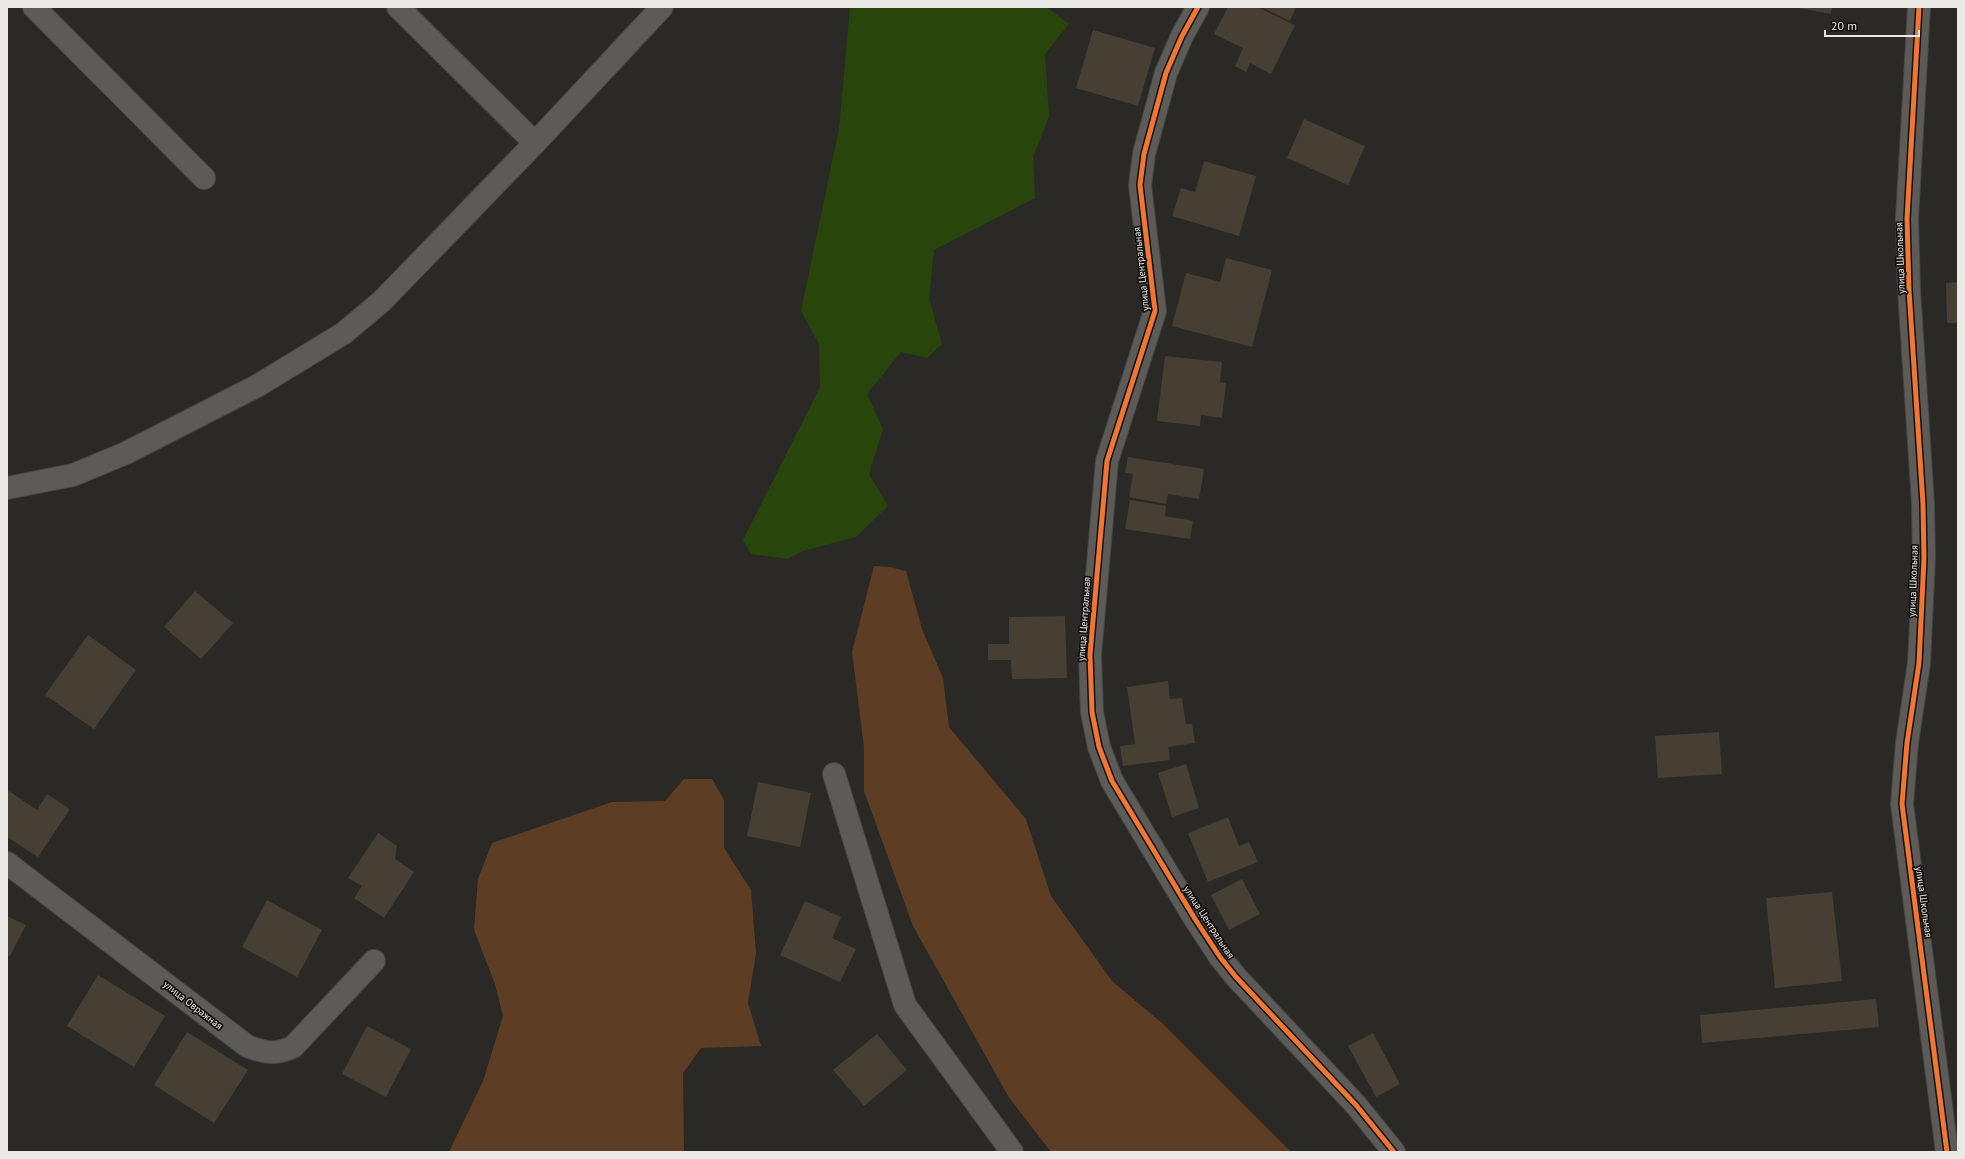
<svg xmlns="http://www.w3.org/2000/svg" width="1965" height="1159" font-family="'PT Sans',sans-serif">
<rect width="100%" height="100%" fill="#2a2926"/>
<!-- green -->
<path fill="#5d3d23" d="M874,566l16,1 16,4 16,58 21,49 6,49 77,92 25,77 61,85 51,43 128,128h-240l-43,-56 -95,-170 -49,-135v-44l-12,-95z
M684,779h28l12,21v48l27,42 5,63 -8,50 13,43 -60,2 -18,25 1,79h-235l34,-71 20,-65 -8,-32 -21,-54 4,-51 14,-36 120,-41 53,-1z"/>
<!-- water -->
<path fill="#28460c" d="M850,7h196l23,17 -24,30 4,62 -16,41 2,41 -101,52 -5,49 13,45 -15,14 -26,-6 -34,42 16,35 -14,45 19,32 -32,31 -53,14 -16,8 -36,-5 -8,-14 77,-153 -1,-43 -18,-33 38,-182z"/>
<!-- building -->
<path fill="#463f34" d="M1228,7h29l38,18 -24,49 -21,-11 -4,9 -11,-6 8,-18 -29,-14z
M1261,7h35l-6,14z
M1793,7h39l-1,7z
M1093,30l62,18 -17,58 -62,-18z
M1304,119l61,27 -17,39 -61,-27z
M1204,161l52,15 -17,60 -67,-20 9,-28 14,4z
M1226,258l46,12 -20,77 -80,-21 14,-53 34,9z
M1958,282v41h-11l-1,-40z
M1165,356l57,6 -2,20 6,1 -4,35 -21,-3 -1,11 -43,-5z
M1128,457l76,12 -5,30 -31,-5 -2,10 -37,-7 4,-23 -8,-1z
M1130,500l36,6 -1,10 28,5 -3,18 -65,-10z
M195,591l38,32 -32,36 -37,-32z
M1065,616l2,62 -55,1 -1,-19h-23v-16h21v-27z
M88,635l48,35 -42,59 -49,-34z
M1168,681l2,18 12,-1 4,26h6l3,19 -27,4 2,13 -47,6 -3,-20 15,-2 -8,-57z
M1719,732l3,42 -64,4 -3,-42z
M1186,764l13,44 -27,9 -14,-44z
M758,782l53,11 -11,54 -53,-11z
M9,791l28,19 10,-16 23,15 -32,48 -31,-20v-43z
M1228,817l11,29 10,-4 9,20 -50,20 -20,-49z
M378,833l19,13 -2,13 19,13 -30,46 -30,-20 8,-12 -14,-8z
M1242,879l18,35 -31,16 -18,-35z
M1832,892l10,89 -67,7 -9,-90z
M267,900l55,30 -25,47 -55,-30z
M805,901l36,16 -9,21 24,11 -16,33 -60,-27z
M7,916l19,9 -16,31 -3,-1z
M98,975l67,41 -31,51 -67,-41z
M1876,999l3,28 -177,16 -2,-28z
M367,1026l44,23 -25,48 -44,-23z
M187,1032l61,38 -34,53 -60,-38z
M1373,1033l27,51 -24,13 -28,-51z
M877,1034l30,36 -43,36 -31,-36z"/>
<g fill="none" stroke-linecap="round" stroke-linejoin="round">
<!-- minor casing -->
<g stroke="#454543" stroke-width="24">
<path id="minor" d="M34,7l170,171
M398,7l137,136
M1198,7l-16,29 -16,37 -22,81 -4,31 15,126 -48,150 -17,194 2,57 7,35 13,34 83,138 25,38 16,20 120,128 38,47
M1919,7l-12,212 2,71 14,214 1,54 -5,105 -12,80 -5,61 45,348
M7,488l66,-13 53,-22 131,-67 87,-53 38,-32 153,-158 127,-136
M834,774l71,231 107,147
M7,863l240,183c18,7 28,9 46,1l81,-86"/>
</g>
<!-- minor -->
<use href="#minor" stroke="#5c5b58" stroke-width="22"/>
<!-- cycleway casing -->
<g stroke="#131210" stroke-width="8">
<path id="cycleway" d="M1198,7l-16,29 -16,37 -22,81 -4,31 15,126 -48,150 -17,194 2,57 7,35 13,34 83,138 25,38 16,20 120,128 38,47
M1919,7l-12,212 2,71 14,214 1,54 -5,105 -12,80 -5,61 45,348"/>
</g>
<!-- cycleway -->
<use href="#cycleway" stroke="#f07635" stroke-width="5"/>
</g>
<g text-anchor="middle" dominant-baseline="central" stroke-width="3.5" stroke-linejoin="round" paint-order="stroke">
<!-- street labels -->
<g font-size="10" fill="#eae9e6" stroke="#131210">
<text transform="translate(1900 258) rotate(-92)">улица Школьная</text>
<text transform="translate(1141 269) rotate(-96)">улица Центральная</text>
<text transform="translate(1913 581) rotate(-88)">улица Школьная</text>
<text transform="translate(1084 619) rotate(-86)">улица Центральная</text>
<text transform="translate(1924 902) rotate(82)">улица Школьная</text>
<text transform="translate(1209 922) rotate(57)">улица Центральная</text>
<text transform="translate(193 1005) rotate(38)">улица Овражная</text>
</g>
</g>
<!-- border -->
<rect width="1965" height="1159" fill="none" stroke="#eae9e6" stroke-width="16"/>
<!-- scale -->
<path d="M1825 30v6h94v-6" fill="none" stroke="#eae9e6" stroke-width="2"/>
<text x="1831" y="30" font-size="12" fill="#eae9e6" stroke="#131210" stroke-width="3" paint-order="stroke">20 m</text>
</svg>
